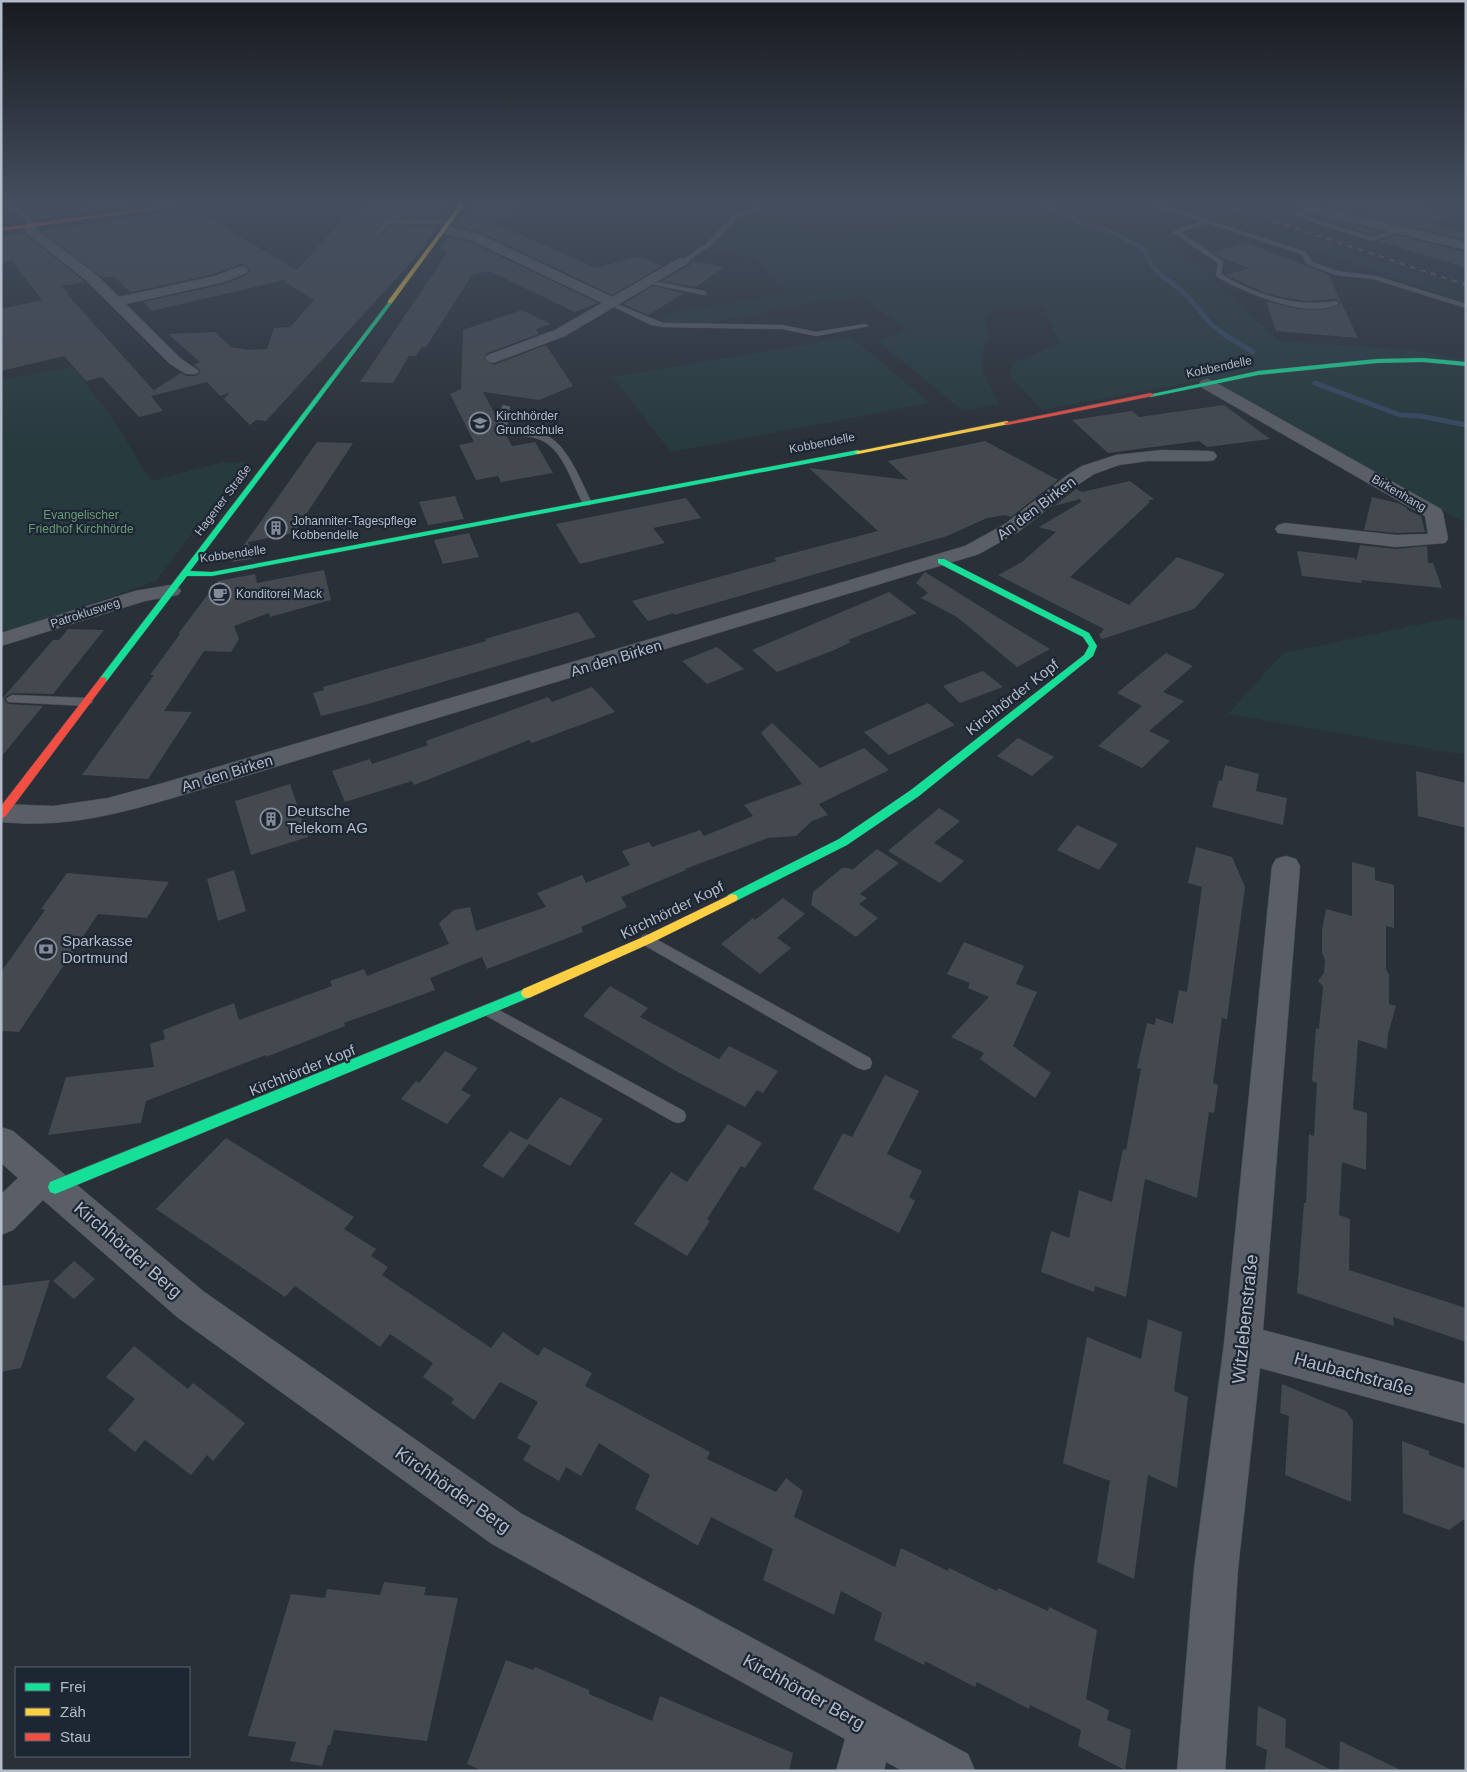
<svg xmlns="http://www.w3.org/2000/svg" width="1467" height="1772" font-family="Helvetica,sans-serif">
<rect width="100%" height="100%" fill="#2a3038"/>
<!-- green -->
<path fill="#273a3e" d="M687,202h47l2,3 26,-3h39l-31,5 -13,5 74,26 77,-18 -57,-18h220l99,40 109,99 135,9 52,10v163l-263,-143 -161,30 -31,-33 1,-14 48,-19 -18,-39 -50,3 -7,13 4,16 -6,13v22l16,32 -36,7 -85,-70 28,-11 -45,-34 -61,9 -96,19 -45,-1 6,-9 122,-21 -34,-35 -58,-13 9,-16 15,-15z
M1169,202h33l264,88v12z
M851,337l79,66 -259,49 -58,-75z
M73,367l40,52 38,62 72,-19h23l-90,119 -155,54v-255z
M1451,618l15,3v134l-238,-41 55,-61z"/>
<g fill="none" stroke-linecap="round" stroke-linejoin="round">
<!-- stream-far1 -->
<path stroke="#384963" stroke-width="4.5" d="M1040,202l43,22 23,5 38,20c7,24 28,32 44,48 13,14 22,30 39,39"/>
<!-- stream -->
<path stroke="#384963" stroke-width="5" d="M1225,335l28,17
M1315,383l85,32 20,1 46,9"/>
</g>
<!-- building -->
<path fill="#444950" d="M115,202h28l1,3 -109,15 -7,-6z
M1300,202h112l45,13 -26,8 35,10v7l-154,-37 -5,2z
M388,204l66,1 -10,13h-58l-12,14v4h6l10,-11 49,1 -25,33 -148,162 -10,-1 -6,5 -26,-26 5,-6 -9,3 -13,-14 -56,14 12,15 -24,6 -37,-40 -16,4 -22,-25 -63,15v-62l41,-9 -30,-39 -11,2v-27l23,-3 61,49 -23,4 7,8h-2l89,99 -2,-3 27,-17 5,3h10l5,-5 -7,-6 6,-3 -32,-28 47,-2 16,15 18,3 18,-1 7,-21 16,-1 24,-27 -29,-18 4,-3 -138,32 -8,-9 82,-18 22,-9 3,-6 -4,-4 -6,-1 -26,10 -82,18 -4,-2 -14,-14 -11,2 -62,-47 152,-22 104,61 57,-63z
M470,205l52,1 1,8 -32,8 105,46 42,-12 24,10 -50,29 -132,-63 -25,-6z
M1317,216l65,16 -10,3z
M1395,235l71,17v16l-87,-27z
M448,237l22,5 128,61 -23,9 -86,-41 -17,4 -46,72h-4l-6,9h-7l-16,27 -33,-1 87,-129 -7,-5z
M1246,243l82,31 30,64 -82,-7 -10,-30 28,7 18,2 15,-1 14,-6 -5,-4 -30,2 -29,-5 -14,-4 -37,-17 24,-7 -28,-10 -9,-6z
M692,261l32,6 -28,20 -34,-6 29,-17z
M653,286l31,7 -36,22 -25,-11z
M522,310l29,14 -15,5 3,5 -52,19 -3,6 10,6 52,-20 27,41 -34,14 -56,-8 14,26 3,15 6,2 6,11 23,-4 18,31 -52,9 -3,-6 -22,4 -17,-35 15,-3 -24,-48 11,-5 2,-59z
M1224,405l46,34 -63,8 -8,-6 -91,12 -36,-33 60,-9 7,6z
M985,441l73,39 -47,37 -6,-2 -18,3 -40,18 -273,79v-2l-26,8 -16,-20 145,-40 -3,-3 104,-27 -69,-63 99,12 -20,-19z
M317,442l36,1 -59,90 -46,9 4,17 -20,3z
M1130,481l24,18 -6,2 2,1 -80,75 59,28 48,-48 48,17 -31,35 -92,30 -3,-4 5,-6 -106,-54 24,-13 34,-30 -17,-5 42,-25 -1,-3 -26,7 22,-17 6,3z
M455,496l9,23 -36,6 -9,-23z
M1372,497l26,6 9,5v2l14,6 4,16 -29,1 -32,-3z
M686,498l15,20 -48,10 12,15 -85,21 -24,-40z
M469,533l10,24 -36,7 -9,-24z
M1360,545l36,4 31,-3 1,17h5l9,25 -81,-8 1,3 -60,-7 -5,-25 58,7 1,3z
M324,570l7,30 -61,17 -1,-4 -35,13 5,13 -8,13 -27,-1 -40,60 28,1 -44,67 -66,-4 72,-100h-4l30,-41h-2l40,-53 37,-7 2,9z
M925,572l77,48 48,29 -33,18 -60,-50 -36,-19 7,-5 -12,-10z
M889,592l28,21 -69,27 3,2 -19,9 -55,21 -25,-22z
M578,612l18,25 -228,67 -47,12 -8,-23 11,-3 -1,-3 163,-46 -1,-2z
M68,629l36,1 -51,64 -41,-1 -7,4 -1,3 4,4 35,2 -42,51v-57l52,-60h6z
M717,647l27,22 -37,15 -25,-23z
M1166,653l27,13 -30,26 21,9 -35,30 21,10 -28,27 -44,-22 44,-40 -25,-13z
M983,671l20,16 -43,16 -17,-17z
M592,687l23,25 -83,31 -3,-3 -115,45 -2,-4 -67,21 -13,-31 38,-12 2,5 56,-19 -2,-4 122,-44 4,5z
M928,703l27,22 -66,30 -25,-23z
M772,723l48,45 44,-20 25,22 -70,34 9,11 -16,6 -16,15 -28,2 -83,31 1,1 -65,27 6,10 -46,20 2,5 -96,37 -5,-12 -52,21 5,12 -91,33 1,3 -79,31v-2l-120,46 -5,22 -93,12 18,-58 88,-10 -4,-23 15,-5 -2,-9 71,-27 5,17 93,-34 -2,-5 34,-12 3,7 82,-32 -10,-21 15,-13 16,-3 6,24 70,-24 -9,-14 45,-18 4,8 44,-18 -8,-14 27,-9 3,5 48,-17 4,6 49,-20 -9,-11 58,-21 -41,-51z
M1018,738l36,19 -22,19 -35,-20z
M1225,765l34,9 -3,17 31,7 -4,27 -71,-18 7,-27 3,1z
M1416,771l50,12v45l-48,-12z
M290,784l18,53 -57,18 -16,-54z
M939,808l21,13 -26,22 30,18 -24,22 -52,-32z
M1077,825l41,19 -19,26 -42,-20z
M1196,847l36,10 13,30 -18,132 -5,-1 -9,65 5,2 -4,28 -5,-1 -12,86 -52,-19 -19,118 -31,-11 -1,6 -53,-20 10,-41 18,7 10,-48 33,12 11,-53 3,1 15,-81 -4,-1 10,-45 8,2 1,-7 17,6 6,-34 8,2 15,-105 -14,-4z
M877,849l22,14 -39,31 7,4 -8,6 19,14 -22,19 -45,-32 2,-13 29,-24h7l3,2z
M1352,862l23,6v12l19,5v43l-8,-2v43l3,6v29l7,2 -8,28 -1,15 -29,-9 -5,69 14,4 -1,57 -24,-8 -3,53 11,4 -1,51 117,38v34l-73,-25 1,9 -97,-33 7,-90h2l3,-69 5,2 3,-53 -5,-2 4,-53 3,1 4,-43 -5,-5 6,-8 1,-13 -3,-7v-23l4,-21 26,7z
M234,870l12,41 -28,10 -11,-42z
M67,873l102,9 -22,36 -49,-4 -79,118 -18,-1v-59l44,-62 -4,-1z
M783,898l22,16 -28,24 14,10 -31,26 -39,-30 32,-26 2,2z
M964,942l60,24 -8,18 21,8 -24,54 38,27 -16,25 -55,-39 4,-6 -33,-16 38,-40 -21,-9 2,-5 -23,-9z
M610,986l38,22 -8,9 79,42 10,-13 49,25 -15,22 -6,-3 -12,17 -71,-37 -91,-54z
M445,1051l33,17 -17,22 10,5 -24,29 -46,-25 15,-18 3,2z
M885,1075l34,16 -32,63 35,17 -13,26 6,4 -16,32 -86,-44 30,-56 9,4z
M560,1097l43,22 -33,47 -41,-22 -26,34 -21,-12 28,-35 17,9z
M728,1124l34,19 -17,25 -4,-2 -34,53 3,2 -23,35 -53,-32 37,-52 16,10z
M226,1138l128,79 -10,12 32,20 -5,7 17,11 -6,8 109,73 12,-16 35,24 6,-9 48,26 -7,13 125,66 -3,7 69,33 10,-14 17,13 -9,26 101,50 6,-19 47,23 1,-3 48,23 1,-3 50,23 1,-4 48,23 -11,69 23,11 -2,10 24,10 -6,40 -47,-24 3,-16 -51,-25 -1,4 -52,-27 -2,5 -50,-26 -1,4 -50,-25 8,-27 -41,-22 -7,24 -71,-35 10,-31 -62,-32 -13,29 -63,-37 15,-34 -51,-32 -18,33 -15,-9 -7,14 -36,-21 8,-14 -14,-8 21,-36 -38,-20 -26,38 -23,-17 3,-4 -31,-22 10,-14 -43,-29 -10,13 -85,-61 -10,11 -129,-88z
M74,1261l21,18 -21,20 -21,-18z
M50,1280l-29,88 -20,4v-86z
M1148,1319l34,13 -8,59 14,6 -11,91 -29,-13 -14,104 -37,-17 13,-81 -47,-18 24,-126 54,22z
M134,1346l54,43 5,-6 52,40 -32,38 -6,-6 -16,20 -46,-35 -10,12 -27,-22 27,-31 -29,-22z
M1282,1384l64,27 7,10 -2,81 -66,-27 4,-59 -9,-3z
M1402,1441l27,10v4l37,14v49l-17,12 -46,-17z
M384,1582l42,5 -2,8 34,3 -31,143 -93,-11 -4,15h-2l-6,21 -32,-5 6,-19 -48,-6 43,-142 34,4 2,-9 53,6z
M506,1660l27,10 2,-3 54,23v4l63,27 8,-25 133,57 -4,18h-306l-16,-7z
M1258,1706l28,13 -1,28 49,24h-69l2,-21 -11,-5z
M1340,1741l63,30h-64z"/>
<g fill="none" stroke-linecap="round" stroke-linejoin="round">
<!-- lane casing -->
<g stroke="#484c53" stroke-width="1">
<path id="lane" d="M5,202h7l23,20v2l-3,3h-4l1,-4z
M1144,202h9l153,50 6,10 25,9 39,5 90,28v4l-93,-29 -37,-4 -29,-11 -6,-10 -94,-31 -27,9 43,29 -2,13c35,21 75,34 115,27l3,2c-28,18 -97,-11 -123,-27l2,-13 -46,-31 29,-11z
M1292,202l27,8 -16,5 69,22 29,-9 3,2 -32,11 -78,-25v-2l15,-4 -19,-5z
M759,205l2,3 -24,10 -26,27 -26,18h-4v-2l26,-18 26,-27z
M387,219l64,1 3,2 -3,2 -62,-1 -10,12h-4v-2z
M648,280l56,11 3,2 -3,2 -58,-12 -1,-1z
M608,302h4l51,21 119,2 34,7 49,-8 4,2 -53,10 -34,-7 -119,-2 -12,-2 -43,-21z
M503,405l7,2 -4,13 3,8c12,4 26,3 38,8 21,9 35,48 45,67l-2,2h-6c-12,-20 -20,-55 -43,-65 -12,-5 -27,-4 -39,-8l-4,-12z
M12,695l75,3 6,4 -6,4 -79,-4 -2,-3z
M647,934l223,124 2,5 -2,5 -6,2 -6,-2 -216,-124 -2,-4 2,-4z
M488,1004l196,107 2,5 -2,5 -6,2 -6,-2 -189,-107 -3,-4 3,-4z"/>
</g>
<!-- street casing -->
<g stroke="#484c53" stroke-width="1">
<path id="street" d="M1457,202h9v4z
M1312,205l154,37v8l-158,-38 -2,-3 2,-3z
M30,222l4,1 2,6 61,46 22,22 96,-21 26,-10 5,1 2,3 -2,3 -22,9 -98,22 54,54 19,13 -3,3h-10l-16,-10 -83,-83 -61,-48 -2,-7z
M445,226l34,8 133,63 66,-38 5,-1 7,4 -125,74 -72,27 -5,-2 -3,-3 3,-3 67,-25 47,-27 -131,-63 -30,-7 -2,-3 2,-3z
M1207,379l6,2 228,128 2,4 5,26 -3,4 -49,4 -118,-14 -3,-4 3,-4 7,-2 111,12 32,-1 -3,-18 -224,-129 -2,-3 2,-3z
M1162,450l46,1 6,1 3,4 -3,4 -6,1h-61l-28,4 -25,9 -15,10 -61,48 -39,22 -803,243c-62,18 -110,31 -175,25l1,-18 51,2 55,-8 55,-15 802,-237 40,-22 61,-48 16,-10 34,-11z
M171,585l7,2 3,4 -3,4 -33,6 -144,45v-13l134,-42z
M1286,856l10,3 4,7 -37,464 203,54v40l-206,-56 -22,201 -13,202h-48l17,-202 30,-225 48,-478 4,-7z
M1,1127l12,4 190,160 319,223 446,240 7,17h-72l-17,-9 -2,9h-48l9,-32 -353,-195 -315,-227 -134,-117 -30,30 -12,5v-41l17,-16 -17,-15z"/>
</g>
<!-- fast casing -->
<g stroke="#484c53" stroke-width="1">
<path id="fast" d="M390,300l2,3 -202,268 22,1 646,-122 4,2 -4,2 -646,122h-25l-81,106h-6v-4z
M1423,358l43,4v4l-43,-4 -46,1 -119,12 -107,22 -3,-2 110,-24 119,-12z
M938,559h6l145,74 8,13 -4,10 -174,140 -72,49 -111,56h-8l-2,-3 2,-3 111,-56 72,-49 173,-135 5,-9 -6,-9 -145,-74z
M527,988l4,1 2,4 -2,4 -471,195 -5,2 -5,-2 -2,-5 2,-5z"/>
</g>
<!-- slow casing -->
<g stroke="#484c53" stroke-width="1">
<path id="slow" d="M462,202h4l-74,101h-4v-2z
M1007,421l3,2 -1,1 -151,30 -4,-2z
M732,894l4,1 2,3 -2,3 -85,42 -120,54 -4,1 -4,-1 -2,-4 2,-4 120,-52z"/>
</g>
<!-- jam casing -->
<g stroke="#484c53" stroke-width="1">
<path id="jam" d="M194,202h12l-205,29v-3z
M1151,393l3,2 -1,1 -146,29 -3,-2z
M103,677l3,1v4l-101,135 -4,1v-12l99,-128z"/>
</g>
<!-- lane -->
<use href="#lane" fill="#5a5e66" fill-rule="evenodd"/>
<!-- street -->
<use href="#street" fill="#5a5e66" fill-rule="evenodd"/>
<!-- fast -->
<use href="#fast" fill="#16e098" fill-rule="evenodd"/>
<!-- slow -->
<use href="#slow" fill="#ffcf43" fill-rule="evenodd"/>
<!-- jam -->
<use href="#jam" fill="#f24e42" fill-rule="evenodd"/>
<!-- rail casing -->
<g stroke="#595d64" stroke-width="2.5">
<path id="rail" d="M1217,202l249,83"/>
</g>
<!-- rail -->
<use href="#rail" stroke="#1d2633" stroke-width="2" stroke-dasharray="5.5" stroke-linecap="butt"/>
</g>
<!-- sky -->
<linearGradient id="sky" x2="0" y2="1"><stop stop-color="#171a1f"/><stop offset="0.45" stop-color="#444e5e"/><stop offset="1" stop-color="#444e5e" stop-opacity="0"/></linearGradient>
<rect width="1467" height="450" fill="url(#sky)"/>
<!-- icons -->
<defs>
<g id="school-ring" transform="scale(1.125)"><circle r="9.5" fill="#1d2633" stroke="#848b96" stroke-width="1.5"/><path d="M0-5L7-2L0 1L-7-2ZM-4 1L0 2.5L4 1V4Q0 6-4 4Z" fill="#848b96"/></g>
<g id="building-ring" transform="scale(1.125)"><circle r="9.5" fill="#1d2633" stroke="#848b96" stroke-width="1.5"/><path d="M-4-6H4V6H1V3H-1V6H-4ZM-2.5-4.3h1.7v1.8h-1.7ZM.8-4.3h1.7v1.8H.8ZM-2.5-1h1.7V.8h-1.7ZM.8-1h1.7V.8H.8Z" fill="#848b96"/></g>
<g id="cafe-ring" transform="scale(1.125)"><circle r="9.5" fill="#1d2633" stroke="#848b96" stroke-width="1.5"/><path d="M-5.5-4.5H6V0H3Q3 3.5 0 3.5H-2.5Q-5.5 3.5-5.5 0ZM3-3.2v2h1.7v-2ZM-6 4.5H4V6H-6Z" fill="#848b96"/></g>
<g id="bank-ring" transform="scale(1.125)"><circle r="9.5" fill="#1d2633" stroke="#848b96" stroke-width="1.5"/><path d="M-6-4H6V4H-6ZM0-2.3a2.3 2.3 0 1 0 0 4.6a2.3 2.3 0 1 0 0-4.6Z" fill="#848b96"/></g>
</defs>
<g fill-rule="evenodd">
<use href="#school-ring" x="480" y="423"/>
<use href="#building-ring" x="276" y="528"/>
<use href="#cafe-ring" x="220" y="594"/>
<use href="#building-ring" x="271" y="819"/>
<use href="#bank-ring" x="46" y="949"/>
</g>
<g text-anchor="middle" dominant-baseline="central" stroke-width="4.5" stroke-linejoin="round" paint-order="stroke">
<!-- far-street labels -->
<g font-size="12" fill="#b4bcc9" stroke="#1d2633">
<text transform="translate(1219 367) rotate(-12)">Kobbendelle</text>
<text transform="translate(822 443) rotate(-11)">Kobbendelle</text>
<text transform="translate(1399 493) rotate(30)">Birkenhang</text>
<text transform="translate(223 500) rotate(-53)">Hagener Straße</text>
<text transform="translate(233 554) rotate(-8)">Kobbendelle</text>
<text transform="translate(85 613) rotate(-18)">Patroklusweg</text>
</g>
<!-- far-poi labels -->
<g font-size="12" fill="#b4bcc9" stroke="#1d2633" text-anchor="start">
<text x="496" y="416">Kirchhörder<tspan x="496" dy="14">Grundschule</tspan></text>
<text x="292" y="521">Johanniter-Tagespflege<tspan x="292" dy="14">Kobbendelle</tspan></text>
<text x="236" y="594">Konditorei Mack</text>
</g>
<!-- far-park labels -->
<g font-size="12" fill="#6b9a76" stroke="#1d2633">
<text x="81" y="515">Evangelischer<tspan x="81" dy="14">Friedhof Kirchhörde</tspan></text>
</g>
<!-- street labels -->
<g font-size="15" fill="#b4bcc9" stroke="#1d2633">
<text transform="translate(1036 508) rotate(-37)">An den Birken</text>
<text transform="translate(616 658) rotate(-17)">An den Birken</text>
<text transform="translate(1012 697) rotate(-38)">Kirchhörder Kopf</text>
<text transform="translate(227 773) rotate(-17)">An den Birken</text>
<text transform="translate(672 910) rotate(-26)">Kirchhörder Kopf</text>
<text transform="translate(302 1070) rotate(-22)">Kirchhörder Kopf</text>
</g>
<!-- poi labels -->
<g font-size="15" fill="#b4bcc9" stroke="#1d2633" text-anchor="start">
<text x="287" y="810">Deutsche<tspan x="287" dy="17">Telekom AG</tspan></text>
<text x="62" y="940">Sparkasse<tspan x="62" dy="17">Dortmund</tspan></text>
</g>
<!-- near-street labels -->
<g font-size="18" fill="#b4bcc9" stroke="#1d2633">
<text transform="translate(128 1250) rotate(41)">Kirchhörder Berg</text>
<text transform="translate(1245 1319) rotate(-84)">Witzlebenstraße</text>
<text transform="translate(1354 1374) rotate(15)">Haubachstraße</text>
<text transform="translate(453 1490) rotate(35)">Kirchhörder Berg</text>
<text transform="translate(804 1692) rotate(29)">Kirchhörder Berg</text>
</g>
</g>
<!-- border -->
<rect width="1467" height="1772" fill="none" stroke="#b4bcc9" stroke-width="5"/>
<!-- legend -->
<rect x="15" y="1667" width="175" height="90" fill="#1d2633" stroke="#59626f"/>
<rect x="25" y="1683" width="25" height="8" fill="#16e098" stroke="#59626f"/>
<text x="60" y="1692" font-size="15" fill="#b4bcc9">Frei</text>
<rect x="25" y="1708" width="25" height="8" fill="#ffcf43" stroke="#59626f"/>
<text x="60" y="1717" font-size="15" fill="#b4bcc9">Zäh</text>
<rect x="25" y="1733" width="25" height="8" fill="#f24e42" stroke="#59626f"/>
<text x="60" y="1742" font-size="15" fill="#b4bcc9">Stau</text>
</svg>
